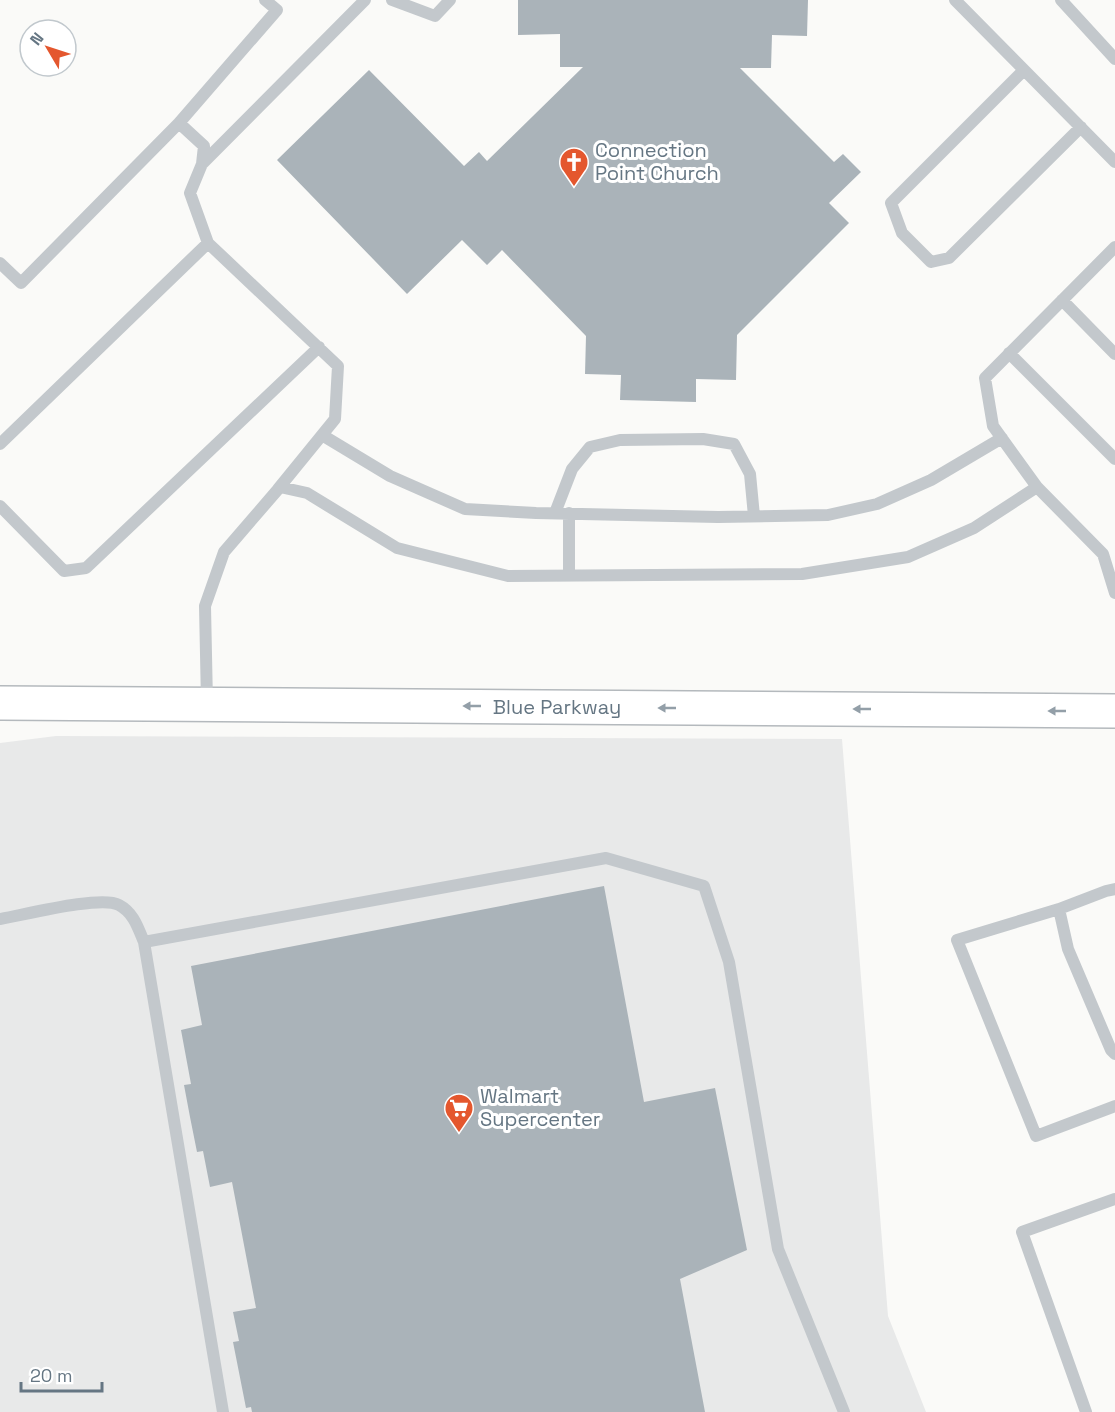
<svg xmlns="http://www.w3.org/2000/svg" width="1115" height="1412" font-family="'Space Grotesk',sans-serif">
<rect width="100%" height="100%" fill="#fafaf8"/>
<!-- built -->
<path fill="#e8e9e9" d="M56,736l786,3 46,577 38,96h-926v-669z"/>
<!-- building -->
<path fill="#aab3b9" d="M518,0h290l-1,36 -35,-1 -1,33h-31l94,94 9,-8 18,18 -32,31 20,20 -112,112 -1,45 -40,-1v23l-76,-2 1,-25 -36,-1 1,-38 -84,-86 -15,15 -25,-25 -55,54 -130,-134 92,-90 95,96 15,-14 8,9 96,-94h-23v-33l-42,1z
M604,886l40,216 71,-14 32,162 -67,29 25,133h-453l-1,-5 -5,1 -13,-66 6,-1 -6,-29 23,-4 -24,-126 -22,5 -7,-36 -6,1 -7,-35 -6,-32 7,-1 -10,-54 21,-5 -11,-59z"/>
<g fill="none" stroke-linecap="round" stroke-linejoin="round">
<!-- highway casing -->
<g stroke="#b4b9bd" stroke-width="36">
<path id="highway" d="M0,703l1115,8"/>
</g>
<!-- lane -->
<path stroke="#c3c8cc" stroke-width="12" d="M392,0l43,16 15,-16
M955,0l160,162
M1061,0l54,59
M1024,70l-133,133 11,30 29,29 18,-4 132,-131
M179,123l98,-113 -12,-10
M202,164l163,-164
M0,263l21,20 158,-160 25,23 -2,18 -12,29 18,50
M1062,300l53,54
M1009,353l106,106
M322,435l68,41 75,33 71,4 182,4 110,-2 49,-11 54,-24 71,-42
M0,444l208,-201 130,123 -3,53 -57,70
M1037,487l-44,-61 -8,-48 130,-131
M0,506l64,65 22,-3 233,-221
M555,513l17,-44 18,-22 30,-7 83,-1 31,5 16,30 4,42
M569,575v-62
M207,703l-2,-97 19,-54 56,-65 27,6 90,55 111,28 294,-2 106,-17 66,-29 63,-41 66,67 12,39
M1115,889l-9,2 -47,18 9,40 43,101 4,4
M1059,909l-102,31 79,196 79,-30
M0,919c24,-4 101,-24 119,-14 15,8 19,23 25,37l79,470
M144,942l462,-84 98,28 25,76 49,287 66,163
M1086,1412l-64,-180 93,-33"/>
<!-- highway -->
<use href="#highway" stroke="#fff" stroke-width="33"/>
</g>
<!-- one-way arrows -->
<defs><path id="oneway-solid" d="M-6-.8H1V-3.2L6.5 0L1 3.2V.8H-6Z" transform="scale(1.5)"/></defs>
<g fill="#939fa8">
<use href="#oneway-solid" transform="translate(472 706) rotate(-180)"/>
<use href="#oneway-solid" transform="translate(667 708) rotate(-180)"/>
<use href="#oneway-solid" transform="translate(862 709) rotate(-180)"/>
<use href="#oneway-solid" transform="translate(1057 711) rotate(-180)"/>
</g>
<!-- icons -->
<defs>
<g id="church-pin" transform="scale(1.5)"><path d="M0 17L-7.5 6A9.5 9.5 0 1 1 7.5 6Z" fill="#e4572e" stroke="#fff"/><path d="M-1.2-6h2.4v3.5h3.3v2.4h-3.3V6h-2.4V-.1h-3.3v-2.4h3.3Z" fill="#fff"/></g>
<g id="supermarket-pin" transform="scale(1.5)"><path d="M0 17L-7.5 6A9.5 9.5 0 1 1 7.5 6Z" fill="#e4572e" stroke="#fff"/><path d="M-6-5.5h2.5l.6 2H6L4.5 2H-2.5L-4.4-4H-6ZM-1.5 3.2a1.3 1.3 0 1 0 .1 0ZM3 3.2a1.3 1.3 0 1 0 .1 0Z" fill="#fff"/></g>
</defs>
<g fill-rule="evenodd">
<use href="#church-pin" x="574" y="162"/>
<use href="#supermarket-pin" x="459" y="1108"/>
</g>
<g text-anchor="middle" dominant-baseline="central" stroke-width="6" stroke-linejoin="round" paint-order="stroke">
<!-- poi labels -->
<g font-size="20" fill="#657683" stroke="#fff" text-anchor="start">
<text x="595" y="150">Connection<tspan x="595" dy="23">Point Church</tspan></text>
<text x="480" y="1096">Walmart<tspan x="480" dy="23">Supercenter</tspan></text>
</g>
<!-- street labels -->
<g font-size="20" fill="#657683" stroke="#fff">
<text x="557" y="707">Blue Parkway</text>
</g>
</g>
<!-- north arrow -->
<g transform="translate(48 48) rotate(309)"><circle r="28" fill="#ffffff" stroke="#c1c8cd" stroke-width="1.5"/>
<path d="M0-4.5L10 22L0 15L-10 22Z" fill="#e4572e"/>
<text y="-9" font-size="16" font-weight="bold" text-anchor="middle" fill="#657683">N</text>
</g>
<!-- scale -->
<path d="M21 1382v9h81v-9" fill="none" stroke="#657683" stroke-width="3"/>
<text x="30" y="1382" font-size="18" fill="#657683" stroke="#ffffff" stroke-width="4.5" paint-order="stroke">20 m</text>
</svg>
